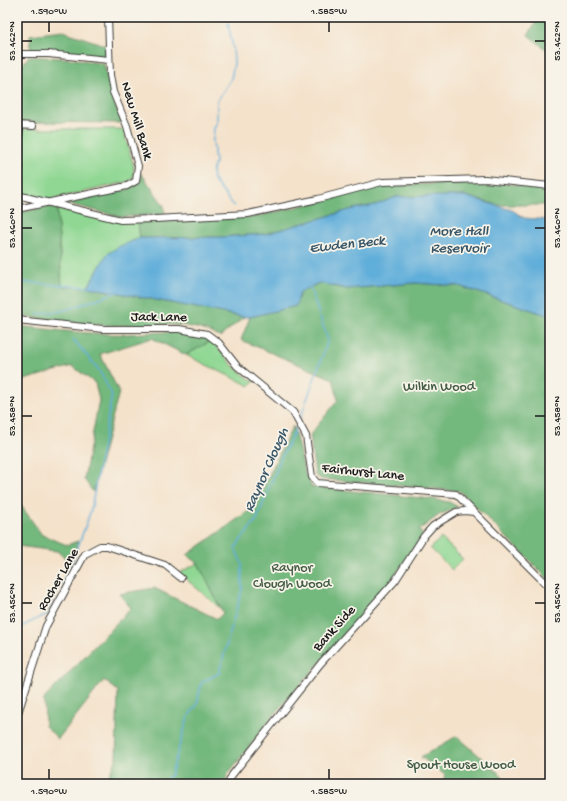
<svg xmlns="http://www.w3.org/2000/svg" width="567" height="801" font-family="'Gochi Hand',sans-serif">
<rect width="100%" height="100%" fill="#f7f3e8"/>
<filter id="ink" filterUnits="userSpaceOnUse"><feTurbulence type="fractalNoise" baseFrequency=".025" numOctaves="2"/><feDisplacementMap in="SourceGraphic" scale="8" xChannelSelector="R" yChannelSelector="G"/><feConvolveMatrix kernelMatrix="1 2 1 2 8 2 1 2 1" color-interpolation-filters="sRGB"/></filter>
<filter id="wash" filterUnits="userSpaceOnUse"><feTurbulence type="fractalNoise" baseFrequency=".012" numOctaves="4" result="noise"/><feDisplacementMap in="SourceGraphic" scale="16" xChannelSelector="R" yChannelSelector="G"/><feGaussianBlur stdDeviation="0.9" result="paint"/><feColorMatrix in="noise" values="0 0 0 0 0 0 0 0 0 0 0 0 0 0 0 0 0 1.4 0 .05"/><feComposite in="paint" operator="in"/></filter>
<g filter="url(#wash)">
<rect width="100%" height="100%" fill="#f4e2cb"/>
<!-- green -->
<path fill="#8fd793" stroke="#567a58" d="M22,129h101l11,38 -1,12 -6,3 -78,18 -32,-7 2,-26 6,-1v-5h-5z
M57,209l63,13h18l2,16c-33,13 -35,24 -54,51l-24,-2z
M211,341l25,28 18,13 -4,4 -64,-31z
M441,538l22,21 -11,11 -22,-22z
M198,563l22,45 -41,-35z"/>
<!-- forest -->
<path fill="#73b87d" stroke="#486a4c" d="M539,17h11v35l-22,-17z
M63,31l42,14 1,13 -14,-3 -61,-4 -1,-16z
M29,56l46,3 29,5 7,31 11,28 -105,-1v-28l4,-27z
M141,173l23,33 1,8 -44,3 -56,-14 63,-14 13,-7z
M486,182l64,6v17h-52l-33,-9 -69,1 -21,8 -22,4 -88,25 -44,3 -81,1 -2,-16 118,-5 126,-31z
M50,206l7,3 5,77 26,1 156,30 -24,20c-36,-20 -78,-10 -117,-12 -29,-2 -58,-6 -86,-9v-103z
M319,283l28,6 68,-6 44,3 91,30v261l-2,2 -88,-88 -139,-12 -6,-4 -5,-40 28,-35 -5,-21 -92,-39 9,-23 45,-11 5,-14z
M17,326c30,3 61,7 91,8 33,2 72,-9 103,7l-25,14 -34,-17 -52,16 19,38 -26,100 -9,-13 15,-79 -4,-17 -23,-17 -55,16z
M293,426l12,47 7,14 120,12 17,3 9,5 -19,8 -20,15 4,5 -32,46 -118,135 -45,58 -4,10h-119l11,-24 2,-69 -14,-11 -46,59 -13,-13 -1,-27 87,-91 -12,-14 35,-6 63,31 6,-6 -25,-50 -11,-8 66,-47z
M17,500l25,35 25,10 11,-4 -7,22 -14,-12 -40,-5z
M457,736l54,48h-69l3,-9 -24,-18z"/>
<!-- water -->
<path fill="#61aeda" stroke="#3e657b" d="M430,196h35l47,14 12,8 26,2v96l-91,-30 -44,-3 -68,6 -28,-6 -19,9 -4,14 -46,11h-6l-156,-30 19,-33 13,-8 20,-8 81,-1 44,-3 88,-25 22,-4 21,-8z"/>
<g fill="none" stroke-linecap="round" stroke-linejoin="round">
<!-- stream -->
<path stroke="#61aeda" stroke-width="1.5" d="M228,23l5,25 1,15 -3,16 -14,22v21l-3,6 -1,13 2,22 -3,9 2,9 20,25
M17,282l72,5
M37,314l25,-3 55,-19
M17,335h1
M300,419l28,-79 -19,-55
M17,629l30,-15 27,-56 17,-48 21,-115 -13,-25 -26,-31
M159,784l12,-9 17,-58 9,-12 4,-22 18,-10 23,-84v-25l-7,-16 22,-29 24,-61 17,-34"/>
</g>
</g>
<g filter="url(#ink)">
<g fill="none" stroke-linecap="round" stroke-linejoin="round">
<!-- minor casing -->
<g stroke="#3c3a36" stroke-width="8">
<path id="minor" d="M17,54h31l61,6
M17,125l16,1
M17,155l3,-29
M17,195l104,25 34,-1 93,-5 70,-15 64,-17 103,-3 65,7
M17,209l110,-23 9,-5 2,-15 -11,-40 -14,-34 -3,-17 -2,-58
M17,320l86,9h76l28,5 12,9 18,23 56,46 13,24 6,41 5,6 139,11 94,94
M17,716l29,-90 39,-72 15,-8h7l58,19 16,13
M228,784l4,-9 89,-112 74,-82 29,-45 9,-10 23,-14 9,-1 9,1"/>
</g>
<!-- minor -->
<use href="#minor" stroke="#fff" stroke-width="6"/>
</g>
</g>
<!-- ticks -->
<path fill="none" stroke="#1c1c1c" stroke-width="1.5" d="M49,22v10M329,22v10M22,41h10M535,41h10M22,228h10M535,228h10M22,416h10M535,416h10M22,603h10M535,603h10M49,769v10M329,769v10"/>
<g text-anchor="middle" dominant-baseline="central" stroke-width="3.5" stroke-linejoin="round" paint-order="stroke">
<!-- street labels -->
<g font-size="14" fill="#1c1c1c" stroke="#f7f3e8">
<text transform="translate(136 121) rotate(73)">New Mill Bank</text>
<text transform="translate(159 318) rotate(1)">Jack Lane</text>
<text transform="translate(363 473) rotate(6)">Fairhurst Lane</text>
<text transform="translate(59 580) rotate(-60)">Rocher Lane</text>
<text transform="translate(335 629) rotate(-48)">Bank Side</text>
</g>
<!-- park labels -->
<g font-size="14" fill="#445d46" stroke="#f7f3e8">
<text x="439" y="387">Wilkin Wood</text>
<text x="292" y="568">Raynor<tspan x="292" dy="16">Clough Wood</tspan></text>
<text x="461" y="765">Spout House Wood</text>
</g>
<!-- water labels -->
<g font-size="15" font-style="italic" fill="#385668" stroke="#f7f3e8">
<text x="459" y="232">More Hall<tspan x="459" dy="17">Reservoir</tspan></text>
<text transform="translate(347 245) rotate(-6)">Ewden Beck</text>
<text transform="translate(267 470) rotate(-66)">Raynor Clough</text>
</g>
</g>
<!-- margin -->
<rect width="567" height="801" fill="none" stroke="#f7f3e8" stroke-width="44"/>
<rect x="22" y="22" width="523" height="757" fill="none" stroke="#1c1c1c" stroke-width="1.5"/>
<g font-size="10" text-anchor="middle" fill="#1c1c1c">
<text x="49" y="14">1.590°W</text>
<text x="329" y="14">1.585°W</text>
<text transform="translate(11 41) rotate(-90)" y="4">53.462°N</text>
<text transform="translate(556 41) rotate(-90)" y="4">53.462°N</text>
<text transform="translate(11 228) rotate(-90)" y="4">53.460°N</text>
<text transform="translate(556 228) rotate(-90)" y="4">53.460°N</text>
<text transform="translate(11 416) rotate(-90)" y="4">53.458°N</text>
<text transform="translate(556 416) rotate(-90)" y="4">53.458°N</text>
<text transform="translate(11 603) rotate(-90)" y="4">53.456°N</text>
<text transform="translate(556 603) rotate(-90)" y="4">53.456°N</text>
<text x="49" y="794">1.590°W</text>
<text x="329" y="794">1.585°W</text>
</g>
</svg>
